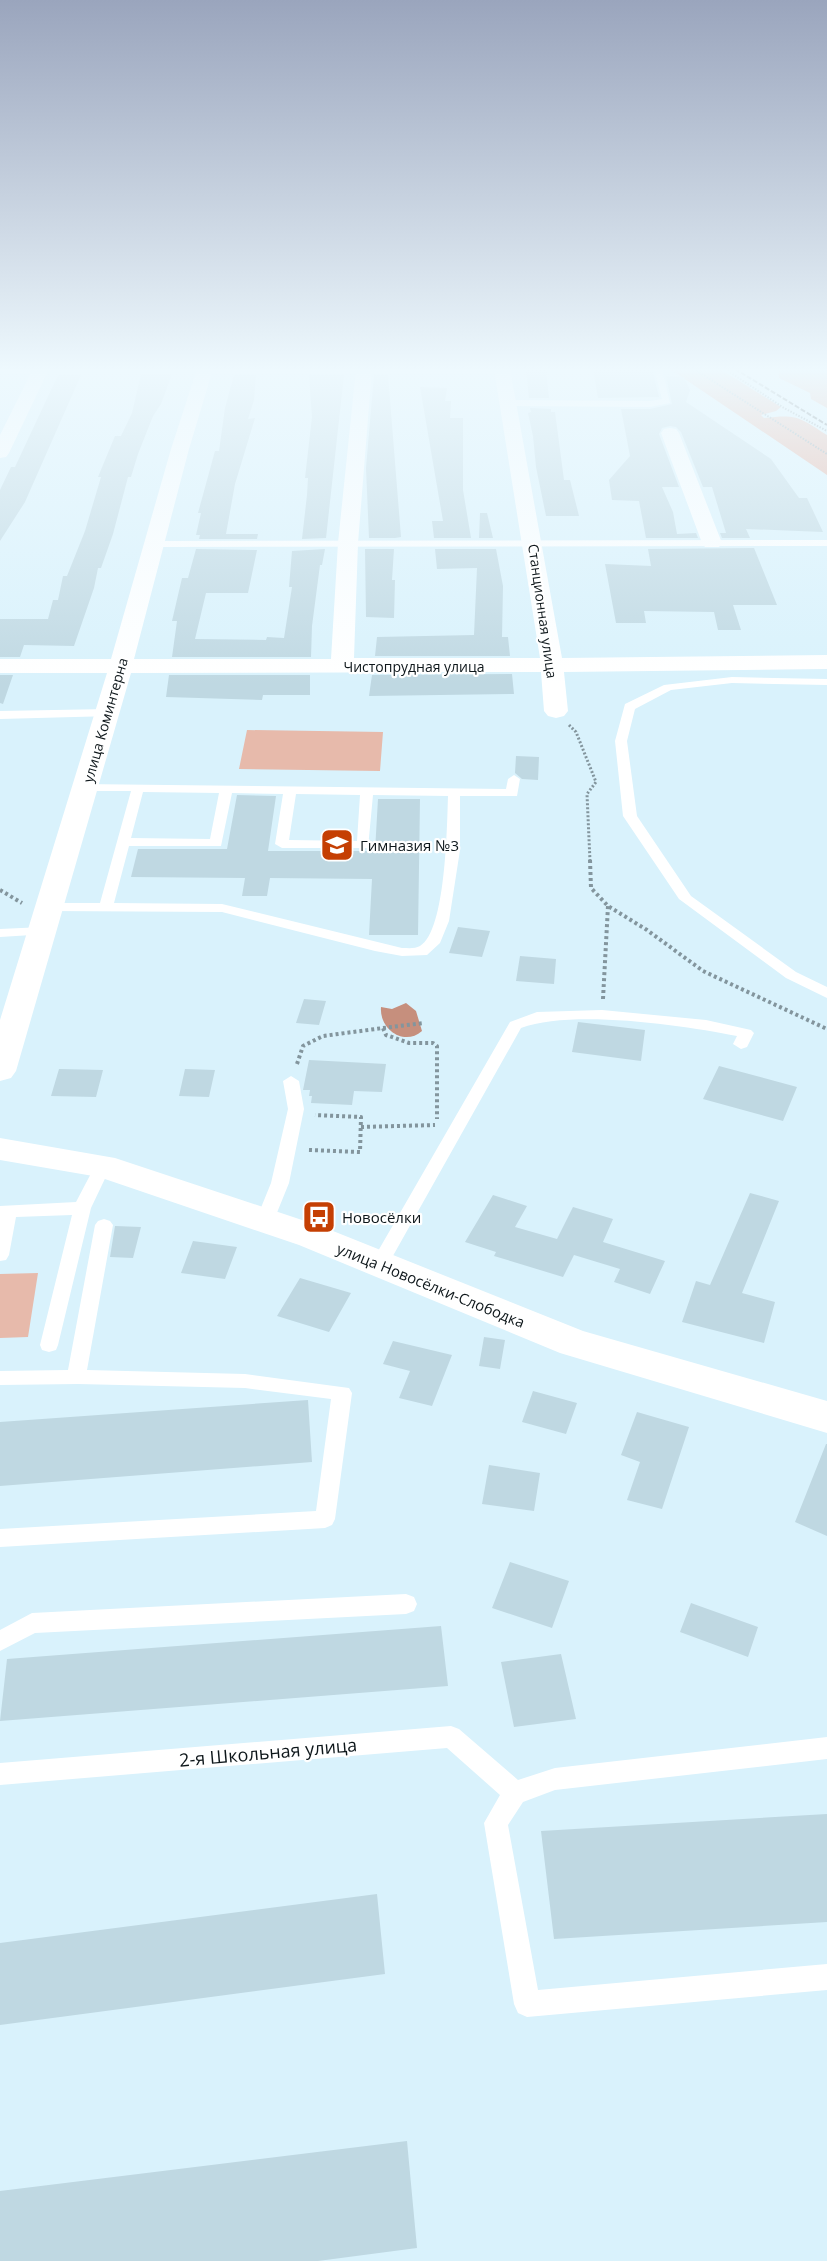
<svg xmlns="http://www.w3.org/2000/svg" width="827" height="2261" font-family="'Open Sans',sans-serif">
<rect width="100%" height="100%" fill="#d9f2fc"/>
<!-- green -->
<path fill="#e7baab" d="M247,730l136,2 -3,39 -141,-2z
M38,1273l-10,64 -28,1v-64z"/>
<!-- forest -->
<path fill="#e6ad9b" d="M670,369h50l61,38 -5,4 -15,4 3,3c33,-4 35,-1 63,17v40z
M779,369h48v39l-16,-9 -1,-6 -31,-15z"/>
<!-- water -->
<path fill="#c68f7d" d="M406,1003l10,8 6,20c-18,16 -43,-2 -41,-24l11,2z"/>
<!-- building -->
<path fill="#bfd8e2" d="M526,369h20l3,29h-20z
M593,369h59l7,28 -61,1z
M141,374h31l-11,30 -8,12 -15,38 -7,23h-3l-15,57 -12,34h-3l-4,20 -20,58 -50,-1 -4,12h-20v-38h48l5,-19h5l5,-24h4l18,-45 16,-54h-3l17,-41h6l11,-23z
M58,375h23l-56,127 -25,39v-51l11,-23h4z
M234,375h22l-2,25 -6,19 7,-1 -20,66 -9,50h32l-1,5h-58l1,-4h-4l5,-22h-3l17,-62h4l6,-43z
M309,375h35l-18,163 -24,1 5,-44 1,-17h-3l7,-61z
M374,375h14l13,162 -6,1h-26l-3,-70z
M666,376l18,1 6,13 -4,12 85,57 28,39h8l16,34 -77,-3 4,9h-28l-2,-5h6l-14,-46h-9l-22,-55 -5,-5 -6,-1 -8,2 -3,6 20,53h-17l11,25 4,22 19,-1 2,5h-52l-7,-37 -27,-1 -3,-20 21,-24 -9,-47h29l22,-5z
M420,387l27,1 -2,13h6l-1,17h13v72l8,48h-37l-2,-17h11z
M530,408l21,1v3h4l9,68h6l9,36h-33l-10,-49 -3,-31 -5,-23 3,-1z
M480,513h7l6,25h-14z
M754,548l23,57h-44l8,25h-23l-4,-18 -70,-1 2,12h-30l-11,-59 46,2 -3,-17z
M196,549l61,1 -9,43h-42l-11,46 71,1 1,-3 17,1 8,-51h-3l3,-36 33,-2 -3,16h-2l-8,61 -1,31h-139l5,-36h-5l10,-43h6z
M365,549h29l-2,31h3l-1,38 -28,-1z
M435,549h61l7,37 -1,51h6l2,19h-135l2,-19 97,-2 3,-67 -40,1z
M512,674l2,20 -145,2 3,-21z
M0,675h13l-10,29 -3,-1z
M169,675h141v20h-47l-1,5 -96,-3z
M516,756l23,1 -1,23 -16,-1 -7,-6z
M237,795l39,1 -8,55h107l3,-52h42l-2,136h-49l3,-56 -102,-1 -3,18h-25l3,-18 -114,-1 7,-28h89z
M458,927l32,4 -8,26 -33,-4z
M520,956l36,3 -2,25 -38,-3z
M304,999l22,2 -7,24 -23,-2z
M578,1022l67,8 -4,31 -69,-9z
M309,1060l77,4 -4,28 -28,-1 -2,14 -41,-2 1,-7h-3l1,-6h-7z
M719,1066l78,21 -14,34 -80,-22z
M59,1069l44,1 -7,27 -45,-1z
M185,1069l30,1 -6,27 -30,-1z
M750,1193l29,8 -37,92 33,9 -11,41 -82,-21 14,-41 14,4z
M493,1195l34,11 -12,21 42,12 16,-32 40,12 -10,23 62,19 -15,33 -36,-12 6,-13 -46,-14 -11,22 -69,-21 2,-4 -31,-10z
M115,1226l26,1 -8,31 -23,-1z
M193,1241l44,6 -12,32 -44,-6z
M300,1278l51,15 -22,39 -52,-16z
M484,1337l21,3 -5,29 -21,-3z
M393,1341l59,14 -20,51 -33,-8 11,-27 -27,-7z
M533,1391l44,12 -11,31 -44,-12z
M308,1400l4,62 -312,24v-64z
M637,1412l52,15 -27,82 -35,-9 13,-38 -19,-7z
M826,1444h1v92l-32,-14z
M489,1465l51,8 -6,38 -52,-7z
M510,1562l59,19 -17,47 -60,-20z
M691,1603l67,24 -10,30 -68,-25z
M441,1626l7,60 -448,35 7,-62z
M561,1654l15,65 -62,8 -13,-65z
M827,1814v108l-273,17 -13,-108z
M377,1894l8,80 -385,51v-82z
M407,2141l10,107 -99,13h-318v-70z"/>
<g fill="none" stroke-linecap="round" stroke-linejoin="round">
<!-- path-far2 -->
<path stroke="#83959d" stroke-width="2" stroke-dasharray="1.5 1.5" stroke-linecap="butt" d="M694,369l133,85
M725,369l59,39 43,23"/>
<!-- path-far1 -->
<path stroke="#83959d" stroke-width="3" stroke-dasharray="2 2" stroke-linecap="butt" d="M569,725l7,7 20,50 -9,12 3,67"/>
<!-- path -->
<path stroke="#83959d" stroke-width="4" stroke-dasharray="3 3" stroke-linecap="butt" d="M590,860l1,28 17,18 39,24 56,41 124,58
M0,890l22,13
M603,999l5,-93
M383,1028l41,-5
M297,1064l6,-18 20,-10 60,-8 3,7 23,8h24l4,3v73
M361,1127l74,-2
M309,1150l51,2 1,-35 -46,-2"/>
<!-- service -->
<path fill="#fff" fill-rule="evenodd" d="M0,369l38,2 4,2 -4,2 -38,-3z
M205,369h297l4,2 -4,2h-300l-1,-2z
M654,369h8l8,34 -20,4 -142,-1 -4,-3 4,-3 142,1 12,-2z
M827,540v6l-672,1 -5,-3 5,-3z
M732,677l95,2v6l-95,-2 -61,7 -36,19 -8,32 10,75 54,80 105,76 31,15v11l-41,-20 -107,-79 -56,-83 -8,-75 10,-37 39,-19z
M108,709l4,1v6l-112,3v-8z
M514,775l6,4 -3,17h-57v54l-11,71 -9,22 -13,12 -25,1 -27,-5 -153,-39 -173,-1 -7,-4 7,-4h51l31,-112h-46l-6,-4 1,-3 426,5 2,-10zM143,792l76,1 -9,46 -79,-1zM232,793l51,1 -8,50 7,4h86l5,-53 75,1c-1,29 -2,135 -28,150 -5,3 -12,2 -18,2l-180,-44 -108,-1 15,-57h92zM296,794l64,1 -3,46 -68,-1z
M43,927l5,1 2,3 -2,3 -48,3v-8z
M602,1010l104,10 45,10 3,3 -7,14 -6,2 -8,-5 4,-8c-55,-11 -165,-27 -216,-8l-136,242 -6,2 -6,-2 -3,-5 140,-243 27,-10z
M291,1076l8,5 5,28 -15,74 -15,37 -3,4 -6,2 -6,-2 -3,-4 15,-37 17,-74 -5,-28z
M103,1160l6,2 2,4 -20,42 -33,137 -2,5 -7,2 -7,-2 -2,-5 32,-130 -56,2 -7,38 -3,5 -6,1v-55l76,-4 21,-40z
M104,1219l6,2 3,4 -26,145 158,4 104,14 3,5 -17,126 -3,6 -7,3 -325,19v-18l316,-18 15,-112 -86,-11 -167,-4 -78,1v-14l68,-1 27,-145 3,-4z
M406,1594l8,3 3,7 -3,7 -8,3 -371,19 -35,18v-21l32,-17z
M451,1726l8,3 59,51 37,-12 272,-31v22l-272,31 -32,12 -15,23 30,165 289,-26v26l-300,27 -9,-4 -4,-9 -30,-181 16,-28 -53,-47 -447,37v-22z"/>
<!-- minor -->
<path fill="#fff" fill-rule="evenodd" d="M33,369h16l-40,84 -3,4 -6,1v-23z
M197,369h16l-24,80 -55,210h197l7,-116 18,-174h16l-14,174 -4,115h186l-46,-289h16l52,289 265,-3v14l-263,3 4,39 -4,5 -8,2 -8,-2 -4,-5 -3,-39 -410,1 -115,398 -5,7 -11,3v-61l107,-347h-107v-14h111l60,-210z
M670,428l6,1 3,4 43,110 -3,4h-14l-3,-4 -41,-110 3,-4z"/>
<!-- secondary -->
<path fill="#fff" fill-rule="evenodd" d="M0,1138l115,20 208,69 260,104 244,70v32l-267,-80 -261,-108 -200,-68 -99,-17z"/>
<!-- rail -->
<path stroke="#59676e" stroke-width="2" stroke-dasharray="5 2" stroke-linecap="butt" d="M735,369l92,56"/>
</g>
<!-- sky -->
<linearGradient id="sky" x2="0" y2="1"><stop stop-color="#9aa5bd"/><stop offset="0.54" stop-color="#eef9fe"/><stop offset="1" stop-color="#eef9fe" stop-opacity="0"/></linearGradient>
<rect width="827" height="685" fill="url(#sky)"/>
<!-- icons -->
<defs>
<g id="school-square" transform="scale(1.725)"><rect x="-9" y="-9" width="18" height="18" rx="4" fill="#c53f03" stroke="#fff"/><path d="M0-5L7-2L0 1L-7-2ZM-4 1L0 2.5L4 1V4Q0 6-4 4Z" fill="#fff"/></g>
<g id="bus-square" transform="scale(1.725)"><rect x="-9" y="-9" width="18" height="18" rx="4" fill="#c53f03" stroke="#fff"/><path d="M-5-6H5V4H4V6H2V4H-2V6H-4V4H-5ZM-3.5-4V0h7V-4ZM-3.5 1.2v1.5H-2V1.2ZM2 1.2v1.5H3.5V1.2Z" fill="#fff"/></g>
</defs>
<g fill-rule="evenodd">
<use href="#school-square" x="337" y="845"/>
<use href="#bus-square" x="319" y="1217"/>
</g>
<g text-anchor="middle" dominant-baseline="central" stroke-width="4.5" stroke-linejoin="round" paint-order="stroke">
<!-- far-street labels -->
<g font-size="14" fill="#0d161a" stroke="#fff">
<text transform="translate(543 611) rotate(82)">Станционная улица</text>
<text x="414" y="666">Чистопрудная улица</text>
<text transform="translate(105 720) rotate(-74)">улица Коминтерна</text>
</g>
<!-- poi labels -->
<g font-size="15" fill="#0d161a" stroke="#fff" text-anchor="start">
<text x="360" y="845">Гимназия №3</text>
<text x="342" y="1217">Новосёлки</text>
</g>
<!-- street labels -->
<g font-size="15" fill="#0d161a" stroke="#fff">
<text transform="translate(431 1285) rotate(22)">улица Новосёлки-Слободка</text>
</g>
<!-- near-street labels -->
<g font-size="18" fill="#0d161a" stroke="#fff">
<text transform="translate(268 1752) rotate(-5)">2-я Школьная улица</text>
</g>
</g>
</svg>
